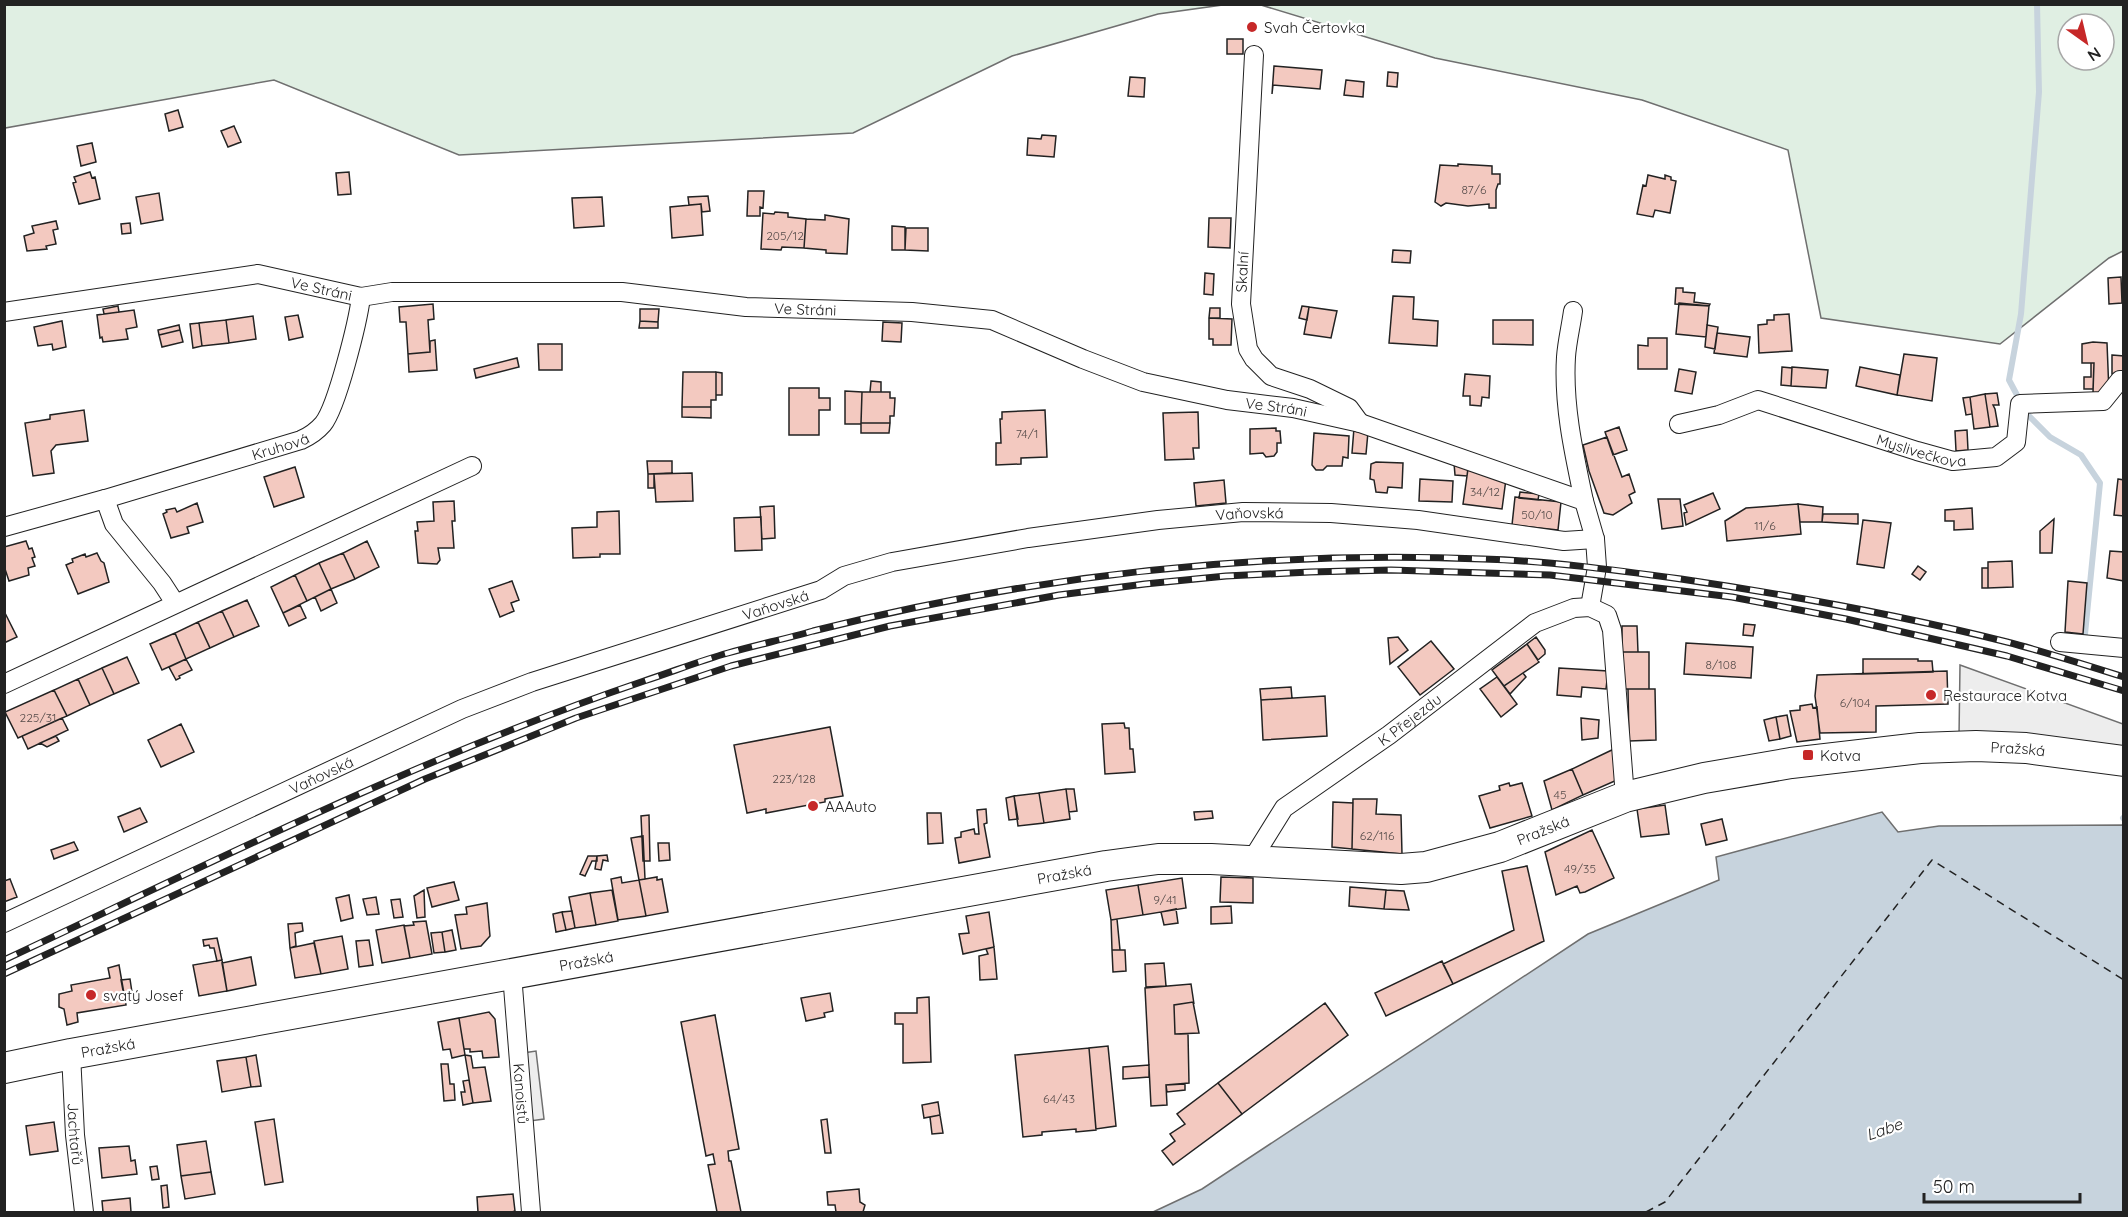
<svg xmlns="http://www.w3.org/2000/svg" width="2128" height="1217" font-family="Quicksand,sans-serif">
<rect width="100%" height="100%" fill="#fff"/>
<!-- green -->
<path fill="#e0efe3" stroke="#6f6f6f" stroke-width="1.5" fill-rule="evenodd" d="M5,4h1217v1l-64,9 -146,42 -159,77 -394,22 -185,-75 -269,48z
M1261,5h862v246l-14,7 -109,86 -179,-26 -33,-168 -146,-50 -207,-42zM2068,24h36v36h-36z"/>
<!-- parking -->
<path fill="#ededed" stroke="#6f6f6f" stroke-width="1.5" d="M1960,665l163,59v27l-164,-14z
M536,1051l8,68 -14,2 -7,-68z"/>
<!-- water -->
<path fill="#c7d3dd" stroke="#6f6f6f" stroke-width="1.5" d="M1882,812l16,20 41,-6 184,-1v387h-970l49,-23 386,-255 131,-54 -3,-23z"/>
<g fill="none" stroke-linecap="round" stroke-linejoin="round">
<!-- stream -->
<path stroke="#c7d3dd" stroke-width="6" d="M2017,395l-8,-15 12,-66 18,-222 -2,-88
M2029,416l21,21 31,18 19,28 -15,151
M2123,818l1,1"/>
<!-- ferry -->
<path stroke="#222" stroke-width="1.5" stroke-dasharray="8 6" stroke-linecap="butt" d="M1646,1212l19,-10 267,-342 192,120"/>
</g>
<!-- building -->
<path fill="#f3c9c0" stroke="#222" stroke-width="1.5" d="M1227,39h16v15h-16z
M1274,66l48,4 -2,19 -47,-4 -1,9z
M1388,72l10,1 -1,14 -10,-1z
M1130,77l15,1 -1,19 -16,-1z
M1346,80l18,2 -1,15 -19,-2z
M178,110l5,17 -14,4 -4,-17z
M234,126l7,16 -13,5 -7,-16z
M1042,135l14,1 -2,21 -27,-2 1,-17 13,1z
M92,143l4,19 -15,4 -4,-20z
M1458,164l34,2v8h8v10h-2l-2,6v18h-7v-4l-21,2 -22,-3 -5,3 -6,-4 5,-37 18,1z
M90,172l2,6 3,-1 5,22 -21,5 -6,-21 3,-1 -2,-5z
M349,172l2,22 -13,1 -2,-22z
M1648,175l17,4v-4l6,2v3l5,1 -6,32 -15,-3 -2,7 -16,-3 6,-29 3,1z
M748,191h16l-1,17 -3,-1v9h-13z
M159,193l4,27 -22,4 -5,-27z
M708,196l2,15 -8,1 -1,-8 -12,1 -1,-8z
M602,197l2,29 -30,2 -2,-30z
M701,204l2,31 -31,3 -2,-31z
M775,212l13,1v4l18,2 -2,29 -22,-1 -1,3 -20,-1 2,-36 11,1z
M825,215l24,4 -2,35 -21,-1v-3l-22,-2 2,-29 19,1z
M1209,218h22l-1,30 -22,-1z
M56,221l2,8 -5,1 3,14 -10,2 1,3 -20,2 -3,-15 10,-3 -2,-7z
M130,223l1,10 -9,1 -1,-10z
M892,226l13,1v23h-13z
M906,228h22v23l-23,-1z
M1393,250l18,1 -1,12 -18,-1z
M1205,273l9,1 -1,21 -9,-1z
M2121,277l1,26 -13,1 -1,-26z
M1676,288h7v4l12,1 -1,9 16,2 -1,2 -34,-2z
M1393,296l21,1 -1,22 25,2 -1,25 -48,-3z
M1679,303l30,3 -3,31 -30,-3z
M433,304l1,15 -6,1 2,32 -22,2 -2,-32h-6l-1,-15z
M118,306l1,6 -15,2 -1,-5z
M1302,306l7,1 -2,13 -8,-2z
M1309,307l28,4 -6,27 -27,-4z
M1210,308h10v10h-11z
M640,309h19l-1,13 -18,-1z
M134,310l3,17 -11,2 2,10 -25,3 -1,-5 -2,1 -3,-23z
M1789,314l3,37 -33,2 -1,-28 9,-1v-4h7v-5z
M298,315l5,22 -14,3 -4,-23z
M253,316l3,23 -27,4 -3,-23z
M1209,318l23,1 -1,26h-18v-6h-4z
M226,320l3,23 -27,3 -3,-23z
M1493,320h40v25l-40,-1z
M62,321l4,26 -13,3 -1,-6 -14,2 -4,-19z
M640,321l18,1v6h-19z
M883,322l19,1 -1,19 -19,-1z
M199,323l3,23 -9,2 -3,-24z
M179,325l1,5 -21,5 -1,-5z
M1707,325l11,2 -3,22 -10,-2z
M180,330l3,12 -21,5 -3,-12z
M1717,333l33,4 -3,20 -33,-4z
M1648,338h19v31h-29v-24l10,1z
M435,340l2,30 -28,2 -1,-18 22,-2v-11z
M2093,342l14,1 2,50h-16l1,-30h-12v-19z
M538,344h24v26h-23z
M1904,354l33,4 -5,43 -35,-6z
M2112,355l12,1v18h-12z
M517,358l2,9 -43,11 -2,-9z
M2091,363h3l-1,26h-9v-12h7z
M1782,367l10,1 -1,18 -10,-1z
M1792,367l36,3 -2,18 -35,-2z
M1860,367l40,8 -3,20 -41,-9z
M1679,369l17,3 -4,22 -17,-3z
M683,372h33v28h-5v7h-29z
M716,372l6,1v22h-6z
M1465,374l25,2 -1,22 -7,-1 -1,9 -11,-1v-9h-7z
M871,381l10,1v10h-11z
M789,388h30v10h11v12h-11v25h-30z
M845,391l17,1 -1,32h-16z
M862,392h28v6h5l-1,18h-4v7h-29z
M1997,393l2,12h-6l2,4 3,17 -8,1 -5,-33z
M1985,394l5,33 -16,2 -4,-32z
M1970,397l2,17 -6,1 -3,-17z
M682,407h29v11l-29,-1z
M84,410l4,31 -32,4 -5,6 3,22 -21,3 -8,-53 25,-4v-4z
M1045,410l2,47 -26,1v6l-25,1v-22h5l-1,-24h2v-7z
M1198,412l1,36h-6l1,11 -29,1 -2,-47z
M861,423h29l-1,10h-28z
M1619,427l8,23 -14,5 -8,-23z
M1276,428v3h4l1,12h-4v9l-3,4 -8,1 -3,-4 -13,1v-25z
M1354,428l14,4 -2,22 -14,-1z
M1967,430l1,20 -12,1 -1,-20z
M1314,433l35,3 -1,22 -5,-1 -1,9h-15l-4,4h-7l-4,-5z
M1607,437l15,40 7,-3 6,18 -6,3 3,8 -19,12 -9,-2 -15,-42 -6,-26z
M647,461h25v12l-24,1z
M1376,462l27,1 -1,25 -14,-1 -1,6 -11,-1 -2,-12 -4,-1 1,-15z
M1454,463l14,5 -1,8 -12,-1z
M295,467l9,30 -30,10 -10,-30z
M1468,469l38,10 -4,30 -39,-5z
M692,473l1,28 -37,1 -2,-28z
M648,474h6v14h-6z
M1420,479l33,2 -1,21 -33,-1z
M2118,479l6,1v36l-10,-1z
M1224,480l2,23 -30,3 -2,-23z
M1520,492l19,2 -1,6 -19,-2z
M1713,493l7,16 -34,16 -2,-12 3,-1 -3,-7z
M1515,497l46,5 -3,28 -46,-5z
M1658,499h22l3,27 -21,3z
M454,501l1,20h-3l2,27h-16l2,12 -3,4 -19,-1 -3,-32h3l-1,-9 17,-1 -1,-19z
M197,503l6,19 -16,5 2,6 -18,5 -8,-24 4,-2 -1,-2 9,-2 2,4z
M1798,504l3,30 -74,7 -2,-20 21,-13z
M1798,504l25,3 -1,15h-22z
M774,506l1,32 -13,1 -2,-32z
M1972,508l1,21 -19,1v-9h-9v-11z
M619,511l1,43h-20v3l-27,1 -1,-30 25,-1v-15z
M1823,514h35v10l-36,-2z
M761,517l1,33 -27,1 -1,-33z
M2054,519l-2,34h-12v-22z
M1863,520l28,3 -7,45 -27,-4z
M26,541l3,8 3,-1 3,9 -3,1 3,8 -7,2 1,7 -20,6 -5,-15v-19z
M367,541l12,26 -24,12 -12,-26z
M2110,551l14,1v29l-17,-3z
M97,553l4,8 3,2 5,19 -31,12 -12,-29 7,-3 -1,-3 13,-5 1,3z
M343,553l12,26 -24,10 -12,-26z
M2012,561l1,26 -25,1v-26z
M319,563l12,26 -24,12 -12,-26z
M1918,566l8,6 -6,8 -8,-6z
M1982,568h6v20h-6z
M295,575l12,26 -24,12 -12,-26z
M512,581l7,19 -8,3 3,8 -14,6 -11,-28z
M2068,581l19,2 -4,51 -18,-2z
M331,589l6,14 -16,8 -6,-14z
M247,600l12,26 -25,11 -12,-26z
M300,605l6,13 -17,8 -6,-13z
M4,611l13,26 -13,6z
M222,611l12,26 -24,11 -12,-26z
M198,622l12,26 -24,11 -11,-26z
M1744,624l11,1 -2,11 -10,-1z
M1622,626h15l1,26h-16z
M175,633l11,26 -24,11 -12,-26z
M1398,637l10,13 -18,14 -2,-26z
M1536,637l9,13v4l-7,6 -11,-16z
M1431,641l23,28 -34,26 -22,-28z
M1686,643l67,4 -2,31 -67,-4z
M1527,644l12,18 -35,24 -12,-16z
M1622,652h27v37h-27z
M127,657l12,26 -25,11 -12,-26z
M186,659l6,11 -13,6 1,2 -4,2 -7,-13z
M1863,659h55v2h14l1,11 -70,2z
M102,668l12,26 -24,11 -12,-26z
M1559,668l49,3 -2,18 -24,-2 -1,10 -24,-2z
M1947,671l1,33 -72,2v26l-56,1 -5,-37 2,-21z
M1523,673l3,4 -16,17 -6,-8z
M1497,677l20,27 -16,13 -21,-28z
M78,679l12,26 -23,11 -13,-26z
M1291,687l1,11 -31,2 -1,-11z
M1628,689h27l1,51 -27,1z
M54,690l13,26 -49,22 -13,-26z
M1325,696l2,40 -64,4 -2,-40z
M1812,704l1,4 4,-1 3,32 -23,3 -7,-31 10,-1v-4z
M1787,715l4,21 -11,3 -4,-22z
M1776,717l4,22 -11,2 -5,-21z
M62,718l6,12 -40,19 -6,-13z
M1581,718l18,2 -1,18 -16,2z
M1124,723l1,5h4l1,21h3l2,23 -30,2 -3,-50z
M181,724l13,28 -33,15 -13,-27z
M830,727l13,69 -18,3v3l-59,11v-4l-19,4 -13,-68z
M56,736l3,5 -12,6 -7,-4z
M1614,749l3,31 -34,15 -11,-26z
M1572,769l11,26 -31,15 -8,-29z
M1509,783l1,3 12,-3 10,33 -42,12 -11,-32 21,-6 -1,-4z
M1066,789l4,30 -26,4 -5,-30z
M1066,789h8l3,22 -8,1z
M1039,793l5,30 -26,3 -4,-30z
M1014,796l4,23 -9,1 -3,-22z
M1353,799h24l-1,15 25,1 1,39 -50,-5z
M1333,802l20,1 -1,46 -20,-2z
M1665,805l4,29 -28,3 -4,-28z
M140,808l7,14 -23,10 -6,-15z
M986,809l1,14 -3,1 6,33 -31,6 -4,-25 6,-1v-5l13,-3 1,5h4l-2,-24z
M1212,811l1,7 -18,2 -1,-8z
M927,813h14l2,30 -15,1z
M649,815l1,46h-7l-2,-45z
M1722,819l5,21 -21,5 -5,-21z
M1592,830l22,48 -29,14 -5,1 -3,-7 -21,9 -11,-43z
M643,836l2,43 -6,1 -8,-42z
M74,842l4,8 -24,9 -3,-9z
M658,843h11l1,17 -11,1z
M607,855l1,6 -5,-1 -2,10 -6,-1 2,-13z
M588,856h9v5h-5l-7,15 -5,-2z
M1527,866l17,75 -91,43 -10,-20 71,-34 -12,-59z
M621,877l1,6 17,-3 7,36 -28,4 -7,-41z
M657,877v3l5,-1 6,33 -22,4 -7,-36z
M1221,877l32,1v25l-33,-1z
M1182,878l4,30 -43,7 -5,-30z
M10,879l7,18 -13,5v-21z
M454,882l5,18 -27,7 -5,-19z
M1138,885l5,30 -32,5 -5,-30z
M1350,887l36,3 -2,19 -35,-3z
M424,890l1,27 -8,1 -3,-22z
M612,890l6,31 -22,4 -6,-32z
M1386,890l18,1 5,19 -25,-1z
M590,893l6,32 -21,3 -6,-31z
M349,895l4,23 -12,3 -5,-23z
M376,897l3,17 -12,1 -4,-16z
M400,899l3,18 -9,1 -3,-18z
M487,903l3,33 -9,10 -20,3 -6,-34 12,-1 -1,-7z
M1231,906l1,17 -21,1v-17z
M1176,909l2,14 -14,2 -3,-13z
M572,911l3,17 -9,2 -4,-18z
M562,912l4,18 -10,2 -3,-18z
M989,912l5,35 -31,7 -4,-20 10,-1 -3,-17z
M1117,919l3,31h-8l-1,-30z
M426,921l6,33 -22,4 -6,-32 10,-1 -1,-3z
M302,923l1,8 -8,2 1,13 -6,2 -2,-24z
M404,925l6,33 -28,5 -6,-33z
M452,930l4,20 -11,2 -3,-20z
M442,932l3,20 -11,1 -3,-20z
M342,936l6,33 -27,5 -7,-33z
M217,938l5,22 -5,1 -3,-13h-4l-1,-3 -5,1 -1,-6z
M369,940l4,25 -14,2 -3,-26z
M314,943l7,31 -26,4 -5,-30z
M994,947l3,32 -17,1 -1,-24 9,-2 -2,-5z
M1112,950h13l1,21 -13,1z
M251,957l5,28 -29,6 -5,-28z
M222,960l5,31 -28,5 -6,-31z
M1442,961l11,23 -67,32 -11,-23z
M1164,963l2,23 -20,1 -1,-23z
M119,965l7,40 -49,8 1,9 -11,3 -3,-16 -5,-2v-13l13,-3 -1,-6 39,-7 -2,-10z
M130,979l3,20 -8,2 -4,-21z
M1191,984l3,20 -1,-2 -19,3 1,29h13l1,49 -23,2 1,20 -16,1 -6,-118z
M830,993l3,18 -9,2 1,4 -19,4 -5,-23z
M929,997l2,65 -28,1v-39h-8v-11h22v-15z
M1193,1002l6,31 -24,1 -1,-29z
M1325,1003l23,32 -106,79 -24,-31z
M489,1012l6,7 4,38 -16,1 -1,-7 -12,1v-3h-6l-5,-31z
M715,1015l24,134 -11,2 1,10h2l10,51h-24l-9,-47 7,-1 -2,-10 -7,2 -25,-134z
M459,1018l6,37 -13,3 -2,-9 -7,1 -5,-28z
M1108,1046l8,80 -20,3 -7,-81z
M1089,1048l7,82 -20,2v-3l-34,3v3l-19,2 -8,-82z
M256,1055l5,31 -10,1 -5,-30z
M465,1055l6,1 2,12 12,-1 6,34 -18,2z
M246,1057l5,30 -29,5 -5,-31z
M441,1064h7l2,20h4l1,16 -11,1z
M1149,1065v12l-26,2v-12z
M469,1080l4,23 -10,2 -2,-13h4l-2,-11z
M1218,1083l24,31 -69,51 -11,-14 13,-10 -5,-7 15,-10 -8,-10z
M1185,1084v6l-18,2 -1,-7z
M938,1102l2,13 -16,3 -2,-13z
M940,1115l3,18 -11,1 -2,-17z
M274,1119l9,63 -18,3 -10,-63z
M827,1119l4,34h-6l-4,-33z
M54,1122l4,29 -28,4 -4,-29z
M206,1141l5,31 -30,4 -4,-31z
M129,1146l2,15 4,-1 2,14 -35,4 -3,-30z
M157,1166l2,13 -7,1 -2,-13z
M211,1172l4,22 -30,5 -4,-23z
M167,1185l2,22 -6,1 -2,-22z
M859,1189l1,13 5,3 -2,7h-27l-1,-7h-7l-1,-13z
M513,1194l2,17 -3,1h-34l-1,-15z
M130,1198l1,14h-28l-1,-11z"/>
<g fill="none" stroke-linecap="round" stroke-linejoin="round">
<!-- street casing -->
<g stroke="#222" stroke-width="20">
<g id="street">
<path d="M1254,55l-13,249 7,45 6,10 17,17 39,13 39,19 11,15"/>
<path d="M1573,311c-2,15 -6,31 -7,46 -3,48 8,97 18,144"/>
<path id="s1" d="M4,312l254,-38 103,23 31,-5h230l124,15 166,5 80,8 91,39 60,23 84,18 66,8 67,15 224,78 11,38 2,28 -7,40"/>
<path id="s2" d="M1679,424l40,-9 39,-15 159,51 36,10 43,-4 20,-15 4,-38 83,-3 17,-21h4"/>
<path id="s3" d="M105,499l196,-59c9,-4 16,-9 22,-16 14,-17 35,-103 38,-127"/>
<path d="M4,527l101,-28 9,25 48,59 13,20"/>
<path d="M2060,642l64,6"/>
<path d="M4,684l468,-218"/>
<path id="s4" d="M1251,861l33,-53 105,-73 146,-112 39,-15 16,-1 17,8 5,15 13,167"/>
<path id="s5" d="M4,923l458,-214 70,-27 289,-92 23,-14 48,-14 136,-24 130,-18 85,-8 88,1 87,7 146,21 31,-2"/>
<path id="s6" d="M512,974l19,238"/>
<path id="s7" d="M71,1054l4,81 9,77"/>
</g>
</g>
<!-- primary casing -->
<g stroke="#222" stroke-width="32">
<g id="primary">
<path id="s8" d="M4,1068l67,-14 1035,-188 52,-7h53l190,10 25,-2 74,-20 125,-50 79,-19 87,-15 129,-15 56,-2 50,2 98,13"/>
</g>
</g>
<!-- street -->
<use href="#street" stroke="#fff" stroke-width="18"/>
<!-- primary -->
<use href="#primary" stroke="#fff" stroke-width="30"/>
<!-- rail casing -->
<g stroke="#222" stroke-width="7">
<path id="rail" d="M4,960c211,-99 419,-204 640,-279 28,-9 55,-20 84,-28 28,-8 57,-14 85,-22 219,-55 445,-81 670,-72 66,2 132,11 198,20 109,16 219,36 326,63 39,10 78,23 117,35
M4,974l421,-195 151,-61 155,-52 159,-40 169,-31 86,-11 81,-8 84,-4 81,-2 159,5 182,22 114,22 161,37 117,35"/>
</g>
<!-- rail -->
<use href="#rail" stroke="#fff" stroke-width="4.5" stroke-dasharray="14" stroke-linecap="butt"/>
</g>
<!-- markers -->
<g fill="#c62828" stroke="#fff" stroke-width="2">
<circle cx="1252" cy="27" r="6"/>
<circle cx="1931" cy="695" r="6"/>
<rect x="1802" y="749" width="12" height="12" rx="3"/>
<circle cx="813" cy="806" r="6"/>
<circle cx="91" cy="995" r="6"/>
</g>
<g text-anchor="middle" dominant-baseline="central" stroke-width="4.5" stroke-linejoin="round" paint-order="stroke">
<!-- number labels -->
<g font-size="12" fill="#564c4a">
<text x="1474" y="189">87/6</text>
<text x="785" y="235">205/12</text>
<text x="1027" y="433">74/1</text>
<text x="1485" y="491">34/12</text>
<text x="1537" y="514">50/10</text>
<text x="1765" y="525">11/6</text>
<text x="1721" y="664">8/108</text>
<text x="1855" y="702">6/104</text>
<text x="38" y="717">225/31</text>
<text x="794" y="778">223/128</text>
<text x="1560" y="794">45</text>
<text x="1377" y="835">62/116</text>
<text x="1580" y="868">49/35</text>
<text x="1165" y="899">9/41</text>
<text x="1059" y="1098">64/43</text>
</g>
<!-- poi labels -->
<g font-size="15" fill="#222" stroke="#fff" text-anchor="start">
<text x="1264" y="27">Svah Čertovka</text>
<text x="1943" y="695">Restaurace Kotva</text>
<text x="1820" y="755">Kotva</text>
<text x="825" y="806">AAAuto</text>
<text x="103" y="995">svatý Josef</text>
</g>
<!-- street labels -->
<g font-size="15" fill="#222" stroke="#fff">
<text transform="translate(1242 272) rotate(-87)">Skalní</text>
<text stroke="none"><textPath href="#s1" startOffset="322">Ve Stráni</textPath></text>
<text stroke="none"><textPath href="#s1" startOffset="808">Ve Stráni</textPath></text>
<text stroke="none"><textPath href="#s1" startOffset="1294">Ve Stráni</textPath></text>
<text stroke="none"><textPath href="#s3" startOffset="183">Kruhová</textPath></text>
<text stroke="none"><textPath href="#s2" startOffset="254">Myslivečkova</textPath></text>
<text stroke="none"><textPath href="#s5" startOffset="1322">Vaňovská</textPath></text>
<text stroke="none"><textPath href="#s5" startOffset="836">Vaňovská</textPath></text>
<text stroke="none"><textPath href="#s4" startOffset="216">K Přejezdu</textPath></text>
<text stroke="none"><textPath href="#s8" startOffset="2050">Pražská</textPath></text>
<text stroke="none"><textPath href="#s5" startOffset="350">Vaňovská</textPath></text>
<text stroke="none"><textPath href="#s8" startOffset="1564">Pražská</textPath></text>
<text stroke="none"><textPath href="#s8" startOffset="1078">Pražská</textPath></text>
<text stroke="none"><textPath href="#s8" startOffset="592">Pražská</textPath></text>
<text stroke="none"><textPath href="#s8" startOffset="106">Pražská</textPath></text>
<text stroke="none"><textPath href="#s6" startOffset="120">Kanoistů</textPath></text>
<text stroke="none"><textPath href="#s7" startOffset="80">Jachtařů</textPath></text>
</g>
<!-- water labels -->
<g font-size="16" font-style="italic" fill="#222" stroke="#fff">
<text transform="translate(1884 1129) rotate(-19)">Labe</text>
</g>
</g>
<!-- border -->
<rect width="2128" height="1217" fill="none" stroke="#222222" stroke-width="12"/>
<!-- north arrow -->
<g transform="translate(2086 42) rotate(146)"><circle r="28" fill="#ffffff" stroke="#a7a7a7" stroke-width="1.5"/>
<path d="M0-4.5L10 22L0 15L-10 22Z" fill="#c62828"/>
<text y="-9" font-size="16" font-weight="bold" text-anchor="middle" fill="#222222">N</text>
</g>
<!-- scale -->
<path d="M1924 1193v9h156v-9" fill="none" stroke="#222222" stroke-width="3"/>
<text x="1933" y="1193" font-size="18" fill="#222222" stroke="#ffffff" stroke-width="4.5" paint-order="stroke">50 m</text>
</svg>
